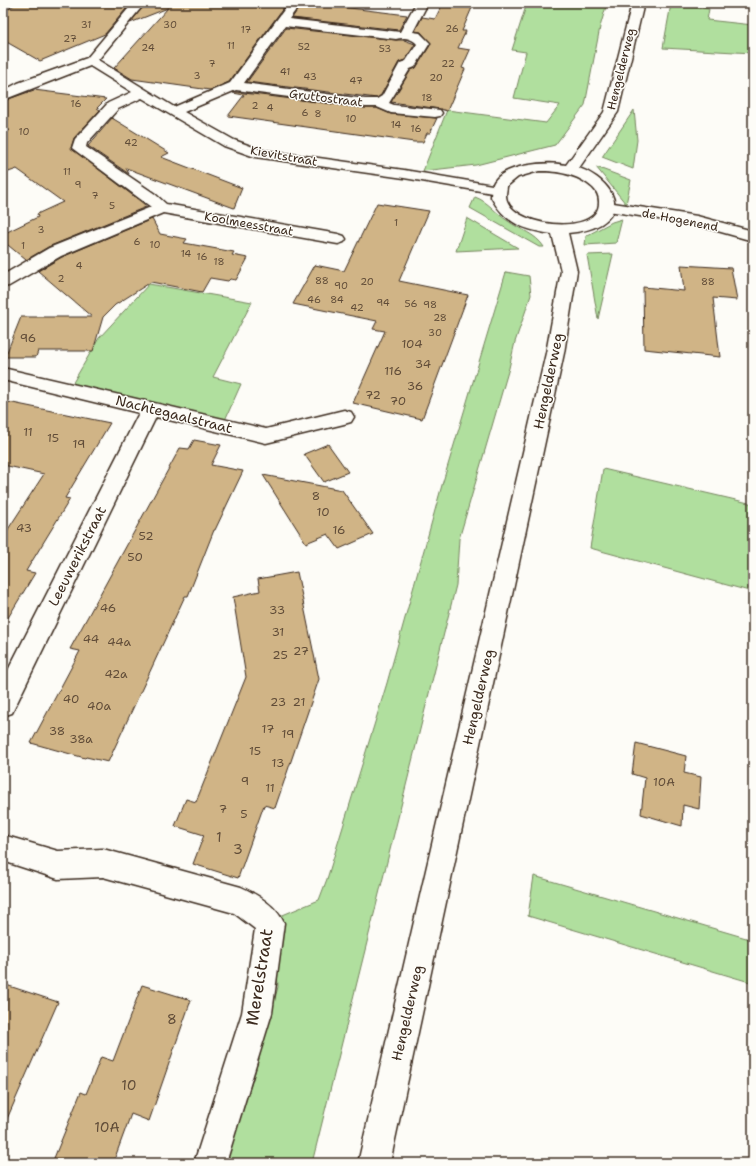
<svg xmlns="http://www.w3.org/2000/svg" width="756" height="1166" font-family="'Shantell Sans',sans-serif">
<rect width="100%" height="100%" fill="#fdfcf7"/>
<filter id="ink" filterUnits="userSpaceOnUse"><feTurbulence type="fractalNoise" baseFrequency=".025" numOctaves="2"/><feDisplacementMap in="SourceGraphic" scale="8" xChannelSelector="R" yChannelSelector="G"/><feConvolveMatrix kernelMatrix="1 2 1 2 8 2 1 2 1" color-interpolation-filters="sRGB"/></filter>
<g filter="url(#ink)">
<!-- green -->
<path fill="#b0df9e" stroke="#76845e" d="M527,3h80l-7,24 -15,78 -30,40 -79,20 -53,6 24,-61 99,13 14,-18 -46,-7 12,-46 -14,-2z
M671,4l38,5 -2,11 46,5v28l-90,-5z
M634,110l3,30 -4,29 -31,-12z
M596,167l35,13 -5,24z
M475,197c14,5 20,16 33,24 12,9 27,12 36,26h-5l-69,-39z
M467,218l51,30 -62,3z
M622,219l-6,24 -31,2 1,-9 26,-14z
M613,254l-15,65 -11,-64z
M506,272l23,4 2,19 -16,47 -6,26 -50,171 -3,46 -144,578h-86l29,-91 23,-85 -2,-34 -8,-32 51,-21 8,-21 60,-196 55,-198z
M149,284l103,18 -39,75 28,7 -16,36 -154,-34 28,-48z
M603,469l150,35v88l-163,-44z
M534,876l219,64v43l-225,-67z"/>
<!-- building -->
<path fill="#d0b486" stroke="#3b2a1e" d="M16,3h115l-26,31 -65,27 -37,-21v-26z
M146,3h141l-58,79 -19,8 -78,-11 -18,-11 54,-60 -38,15z
M302,3l15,1 90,11 -8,15 -107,-12z
M443,3h31l-12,28h4l-8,17 12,2 -8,18 3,1 -18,42 -7,-2 -49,-7 20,-32 5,-2 15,-24 -10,-12 -6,-1 7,-14 13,2z
M286,28l110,12h8l11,4 -10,16 -6,2 -18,33 -4,3 -130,-16z
M34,90l72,9 -9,9 3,2 -26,28 -3,10 73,56 2,3 -98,40 -22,13 -23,-19v-7l35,-17 -1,-3 26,-12 -46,-33 -14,5v-37l7,-7 -7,-1v-28z
M236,92l129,16h12l14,6 46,4 -7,15h-3l-4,9h-9l-186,-26 16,-21 -11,-2z
M112,118l57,35 -8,4 81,31 -8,20 -108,-40 3,6 -41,-28z
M377,203l52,8 -30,70 69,14 -46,124 -69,-16 32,-72 -12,-2 4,-8 -84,-17 22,-39 29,6z
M152,219l8,15 27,5 -3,4 50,9 -2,3 16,3 -12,22 -6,-1 -2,2 -18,-3 -8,14 -51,-10 -36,23 -12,12 -10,34h-55l-2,6h-31l16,-40h71l-54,-46 24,-14z
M681,265l50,3 6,32 -24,-2 7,59 -76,-8 -1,-62 41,4z
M3,401l107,22 -45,75 5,1 -44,72 9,2 -32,53v-89l41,-63 -41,-9z
M194,440l27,5 -10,20 32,6 -28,59h-1l-26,66h-3l-77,166 -22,-5 -1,1 -54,-15 49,-92 -10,-2 110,-201 9,1z
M328,444l20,28 -24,10 -20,-28z
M263,475l79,15 31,44 -34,15 -11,-15 -22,9z
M297,572l22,107 -44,129 -11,-3 -26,73 -45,-14 11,-29 -29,-9 11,-27 10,3 50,-125 -13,-80 27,-6 -2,-12z
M636,743l50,13 -2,17 17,4 -2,32 -16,-4 -1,21 -41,-12 4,-36 -13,-4z
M3,984l55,18 -55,126z
M142,985l49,15 -42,121 -18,-7 -18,49h-61l29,-71 5,2 15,-37 12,4z"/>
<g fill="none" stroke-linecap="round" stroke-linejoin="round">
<!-- minor casing -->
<g stroke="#3b2a1e" stroke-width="3">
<path id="minor" d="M133,3h12l-47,57 76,47 56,-24 59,-80h12l-12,16 111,13 16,-29h12l-15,29 7,1 10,10 -15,24 -5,2 -21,34 5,2 46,5 2,3 -2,3 -5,1 -44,-4 -14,-6h-12l-129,-17 -52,22 50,28 28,10 142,20 94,16 5,1 2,3 -2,3 -5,1 -94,-16 -149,-21 -31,-11 -82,-48 -24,11 -31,34 -1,4 69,47 11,10 172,30 6,2 2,3 -2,3 -6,2 -175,-31 -102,43 -52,30 -6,1v-12l46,-27 102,-41 -79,-59 3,-9 33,-36 24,-11 -42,-26 -87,34v-9l15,-8 69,-25zM285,26l111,13c7,-2 16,-1 21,5l-11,17 -6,2 -18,33 -5,3h-12l-121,-16z
M607,202l90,14 56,15v10l-57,-16 -94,-15 -3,-3 3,-3z
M3,368l263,61 78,-19 7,2 3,5 -3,5 -7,2 -78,19 -110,-26 -144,296 -9,3v-36l136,-267 -136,-33z
M3,835l55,16 45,-2 138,38c16,7 36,20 43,36l-12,90 -46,150h-32l48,-150 13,-84 -21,-16 -131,-36 -45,2 -55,-18z"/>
</g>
<!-- major casing -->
<g stroke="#3b2a1e" stroke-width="3">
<path id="major" d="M632,3h12l-26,109 -39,56c23,8 53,36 22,56 -10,6 -22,8 -33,9l9,38 -13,82 -174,810h-32l188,-810 15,-82 -9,-37c-29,-4 -47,-11 -61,-37 0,-4 1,-9 2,-13 9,-20 55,-23 73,-19l38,-53zM539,171c19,0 39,3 54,17 4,4 6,8 6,14 1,36 -93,25 -93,-7 0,-3 1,-6 1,-9l11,-9z"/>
</g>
<!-- minor -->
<use href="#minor" fill="#fdfcf7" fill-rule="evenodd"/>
<!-- major -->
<use href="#major" fill="#fdfcf7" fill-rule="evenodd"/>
</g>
</g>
<g text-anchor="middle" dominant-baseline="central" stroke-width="3" stroke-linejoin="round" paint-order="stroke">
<!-- far-number labels -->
<g font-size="10" fill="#604c38">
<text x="86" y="24">31</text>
<text x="170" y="24">30</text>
<text x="452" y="28">26</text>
<text x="246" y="29">17</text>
<text x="70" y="38">27</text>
<text x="231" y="45">11</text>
<text x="304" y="46">52</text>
<text x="148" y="47">24</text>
<text x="385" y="48">53</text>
<text x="212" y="63">7</text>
<text x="448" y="63">22</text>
<text x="285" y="71">41</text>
<text x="197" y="75">3</text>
<text x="310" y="76">43</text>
<text x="436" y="77">20</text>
<text x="356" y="80">47</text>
<text x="427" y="97">18</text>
<text x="76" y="103">16</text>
<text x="255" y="105">2</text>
<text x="270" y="107">4</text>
<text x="305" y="112">6</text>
<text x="318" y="113">8</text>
<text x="351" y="118">10</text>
<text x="396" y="124">14</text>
<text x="416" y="128">16</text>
<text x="24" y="131">10</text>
<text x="131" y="142">42</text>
<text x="67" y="171">11</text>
<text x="78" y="184">9</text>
<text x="95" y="195">7</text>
<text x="112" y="205">5</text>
<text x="396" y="222">1</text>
<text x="41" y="229">3</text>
<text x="137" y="241">6</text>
<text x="155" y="244">10</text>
<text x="23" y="245">1</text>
<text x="186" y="253">14</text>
<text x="202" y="256">16</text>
<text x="219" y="261">18</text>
<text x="79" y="265">4</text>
<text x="61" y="278">2</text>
<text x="322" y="280">88</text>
<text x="367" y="281">20</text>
<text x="708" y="281">88</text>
<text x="341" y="285">90</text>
<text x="314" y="299">46</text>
<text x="337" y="299">84</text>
<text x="383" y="302">94</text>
<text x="411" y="303">56</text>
<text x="430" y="304">98</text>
<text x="357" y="307">42</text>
<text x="440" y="317">28</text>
<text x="435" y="332">30</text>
</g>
<!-- far-street labels -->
<g font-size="12" fill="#3b2a1e" stroke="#fdfcf7">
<text transform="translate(621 69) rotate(-76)">Hengelderweg</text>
<text transform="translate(326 98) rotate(7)">Gruttostraat</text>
<text transform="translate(284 156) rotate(10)">Kievitstraat</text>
<text transform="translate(680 220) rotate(11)">de Hogenend</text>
<text transform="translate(249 224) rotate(10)">Koolmeesstraat</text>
</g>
<!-- number labels -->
<g font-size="12" fill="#604c38">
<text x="28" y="338">96</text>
<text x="412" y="344">104</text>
<text x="423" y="364">34</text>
<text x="393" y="371">116</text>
<text x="415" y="386">36</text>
<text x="373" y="395">72</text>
<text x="398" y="401">70</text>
<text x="28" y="432">11</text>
<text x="53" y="438">15</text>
<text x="79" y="444">19</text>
<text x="316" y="496">8</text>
<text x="323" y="512">10</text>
<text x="24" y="528">43</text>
<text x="339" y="530">16</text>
<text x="146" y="536">52</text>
<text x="135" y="557">50</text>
<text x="108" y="608">46</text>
<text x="277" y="610">33</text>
<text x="278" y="632">31</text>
<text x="91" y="639">44</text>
<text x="119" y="642">44a</text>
<text x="301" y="651">27</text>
<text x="280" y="655">25</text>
<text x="116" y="674">42a</text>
<text x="71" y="699">40</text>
<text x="278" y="702">23</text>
<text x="299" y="702">21</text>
<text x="99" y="706">40a</text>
<text x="268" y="729">17</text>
<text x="57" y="731">38</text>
<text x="288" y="734">19</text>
<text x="81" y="739">38a</text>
<text x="255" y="751">15</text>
<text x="278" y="763">13</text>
<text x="245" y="781">9</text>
<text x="664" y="782">10A</text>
<text x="270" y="788">11</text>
<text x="223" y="809">7</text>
<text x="244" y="814">5</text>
</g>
<!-- street labels -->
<g font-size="14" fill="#3b2a1e" stroke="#fdfcf7">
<text transform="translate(548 381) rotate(-78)">Hengelderweg</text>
<text transform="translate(174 414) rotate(14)">Nachtegaalstraat</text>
<text transform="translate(77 556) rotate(-63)">Leeuwerikstraat</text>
<text transform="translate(478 697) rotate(-77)">Hengelderweg</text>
<text transform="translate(407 1013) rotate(-77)">Hengelderweg</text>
</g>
<!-- near-number labels -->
<g font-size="14" fill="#604c38">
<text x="219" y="837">1</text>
<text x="238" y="849">3</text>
<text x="172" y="1019">8</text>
<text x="129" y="1085">10</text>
<text x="107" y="1127">10A</text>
</g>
<!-- near-street labels -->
<g font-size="17" fill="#3b2a1e" stroke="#fdfcf7">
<text transform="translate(259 977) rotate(-81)">Merelstraat</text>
</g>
</g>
<!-- margin -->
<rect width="756" height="1166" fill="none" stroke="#fdfcf7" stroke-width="16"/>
<rect x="8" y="8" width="740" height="1150" fill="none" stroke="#3b2a1e" stroke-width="1.5" filter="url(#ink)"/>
</svg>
